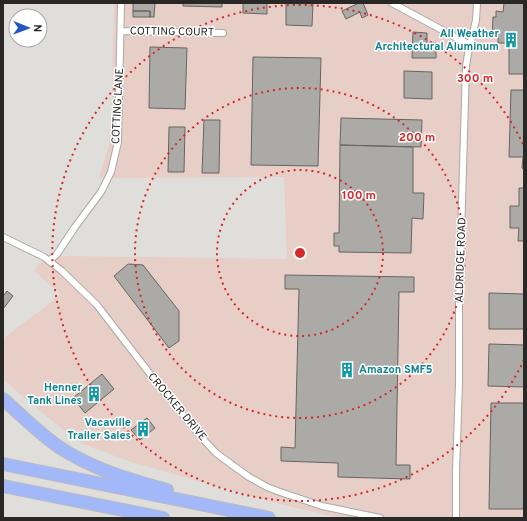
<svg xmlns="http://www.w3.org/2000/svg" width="527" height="521" font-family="Overpass,sans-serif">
<rect width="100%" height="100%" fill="#e0deda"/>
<!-- industrial -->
<path fill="#e7cec7" d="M114,3h410v515h-186l-58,-14 -146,-41 -51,-19 -22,-16 -46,-38 -12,-12v-39l16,-13 26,-19 16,-13 -27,-23 6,-8 24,-7 223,3 -3,-82 -185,1 10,-33 3,-43z"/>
<!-- building -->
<path fill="#acaaa6" stroke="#676562" d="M133,3h22l-1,14h-4v-6h-17z
M183,3h39v4l-39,-1z
M243,3h24v11l-24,-1z
M286,3h27l-1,23 -26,-1z
M359,3h4l5,12 -6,3 -2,-6 -14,7 -4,-8z
M504,3h20v71h-15v-31h-11v-6h-6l1,-20h3v-6l7,1z
M133,11h17v6h-17z
M413,32l14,1v10h9v15h-24z
M150,47l37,1 -2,61 -36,-1z
M253,57l68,1 -3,108 -67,-1z
M404,71l28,1v27l-28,-1z
M511,90h13v79l-2,-1 1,-11h-14z
M341,118l81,2 -1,27 -81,-2z
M204,120h16l-1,53h-17z
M169,127h16l-1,45h-16z
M340,145l73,2v46h11l-1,26 -11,-1 -1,35 -72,-1v-6h-5v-13h5z
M519,188h5v53h-6l1,-13h-9v-22h9z
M128,264l15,1 36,46v30l-10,7 -55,-72z
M285,275l129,2v15h-15l-3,173h14v14l-72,-2v-14l-57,-2v-14l14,1 4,-159h-14z
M7,291l6,5 -10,13v-13z
M489,293l35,1v35h-35z
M489,344l35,1v42l-36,-1z
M102,374l12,15 -29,24 -12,-15z
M491,403h33v106h-35z
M147,418l8,10 -15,12 -9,-10z"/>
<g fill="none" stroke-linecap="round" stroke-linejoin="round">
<!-- minor casing -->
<g stroke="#aba9a6" stroke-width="8">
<path id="minor" d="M392,3l78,42
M121,31l102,2
M3,237l41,20 18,14 35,34 63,82 42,51 14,15 19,14 14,10 18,10 13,5 42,14 58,12
M49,261l8,-7 18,-27 26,-35 10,-20 7,-30 3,-139
M456,518v-47l3,-88v-79l7,-238 2,-12 8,-34 1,-17"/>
</g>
<!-- motorway casing -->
<g stroke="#bbbaba" stroke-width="14">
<path id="motorway" d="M3,399c18,16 36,34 56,48 33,22 71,33 108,43
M3,464l266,54
M3,486l160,32"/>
</g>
<!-- minor -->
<use href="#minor" stroke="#fff" stroke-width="6"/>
<!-- motorway -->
<use href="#motorway" stroke="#a3b8f9" stroke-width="12"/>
</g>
<!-- distance rings -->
<g fill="none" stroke="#d62828" stroke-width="2" stroke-dasharray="2 4">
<circle cx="300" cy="253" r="83"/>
<circle cx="300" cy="253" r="165"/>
<path d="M524 360A248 248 0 1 1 524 146"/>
</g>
<!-- icons -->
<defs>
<g id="building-bare" transform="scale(1.2)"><path d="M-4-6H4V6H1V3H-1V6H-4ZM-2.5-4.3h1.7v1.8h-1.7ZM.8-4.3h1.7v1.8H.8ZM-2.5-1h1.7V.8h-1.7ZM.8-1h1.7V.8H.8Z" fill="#0f9aa8" stroke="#fff" stroke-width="2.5" paint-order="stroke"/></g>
</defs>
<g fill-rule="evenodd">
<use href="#building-bare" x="511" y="40"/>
<use href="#building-bare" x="347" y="370"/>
<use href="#building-bare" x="94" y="394"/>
<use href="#building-bare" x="143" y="429"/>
</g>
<g text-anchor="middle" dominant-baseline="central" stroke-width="3" stroke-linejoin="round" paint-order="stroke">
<!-- street labels -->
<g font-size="11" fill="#292827" stroke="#fff">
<text transform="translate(172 32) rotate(1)">COTTING COURT</text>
<text transform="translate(118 106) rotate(-87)">COTTING LANE</text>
<text transform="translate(461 260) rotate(-88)">ALDRIDGE ROAD</text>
<text transform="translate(177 407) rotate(50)">CROCKER DRIVE</text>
</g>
<!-- culture labels -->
<g font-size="11" font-weight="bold" fill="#0d838f" stroke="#fff" text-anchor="end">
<text x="499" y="34">All Weather<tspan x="499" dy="13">Architectural Aluminum</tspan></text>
<text x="359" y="370" text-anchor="start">Amazon SMF5</text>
<text x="82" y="388">Henner<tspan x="82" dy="13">Tank Lines</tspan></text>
<text x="131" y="423">Vacaville<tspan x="131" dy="13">Trailer Sales</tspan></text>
</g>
</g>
<circle cx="300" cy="253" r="6" fill="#d62828" stroke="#fff" stroke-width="2"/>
<g font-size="12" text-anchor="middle" font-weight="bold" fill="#d62828" stroke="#fff" stroke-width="3" stroke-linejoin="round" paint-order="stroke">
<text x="475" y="82">300 m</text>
<text x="417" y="141">200 m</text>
<text x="359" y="199">100 m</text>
</g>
<!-- border -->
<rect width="527" height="521" fill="none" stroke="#292827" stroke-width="8"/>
<!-- north arrow -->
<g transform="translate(28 28) rotate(91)"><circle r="19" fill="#ffffff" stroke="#a9a9a9"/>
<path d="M0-3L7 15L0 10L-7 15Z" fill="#2555c3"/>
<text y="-6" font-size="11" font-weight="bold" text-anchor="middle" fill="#292827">N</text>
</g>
</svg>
